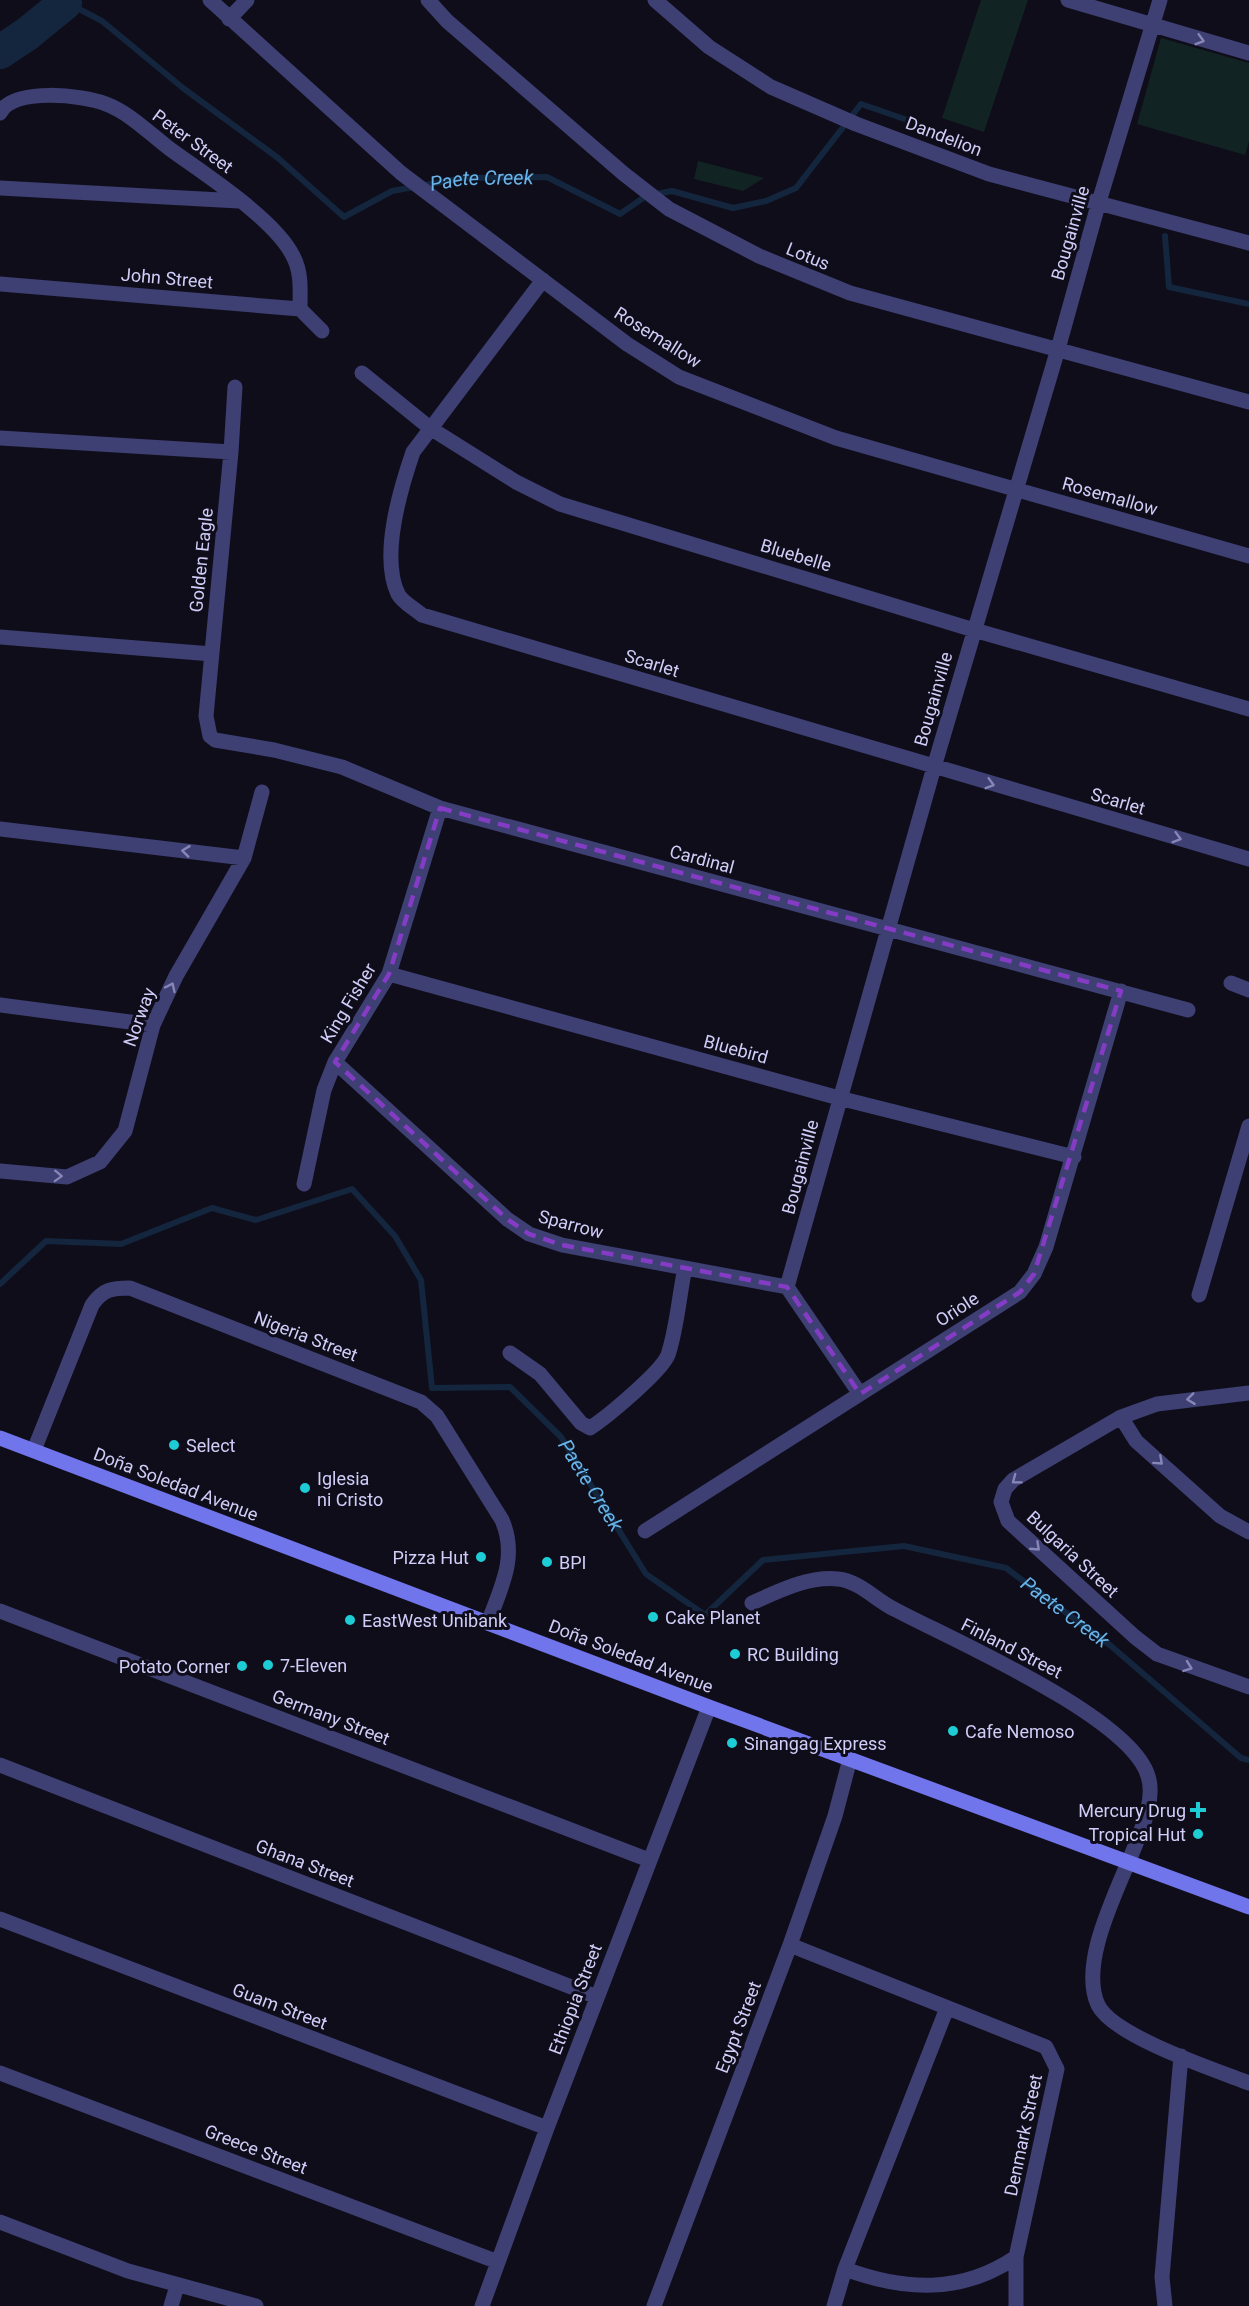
<svg xmlns="http://www.w3.org/2000/svg" width="1249" height="2306" font-family="Roboto,sans-serif">
<rect width="100%" height="100%" fill="#0f0d1a"/>
<!-- green -->
<path fill="#112322" d="M981,0h47l-44,132 -42,-14z
M1161,38l88,25v78l-4,14 -108,-31z
M698,161l66,17 -21,13 -49,-12z"/>
<g fill="none" stroke-linecap="round" stroke-linejoin="round">
<!-- stream -->
<g stroke="#13263e" stroke-width="6">
<path id="s1" d="M62,0l40,21 81,67 95,70 66,59 48,-26 72,-13 83,-1 73,37 26,-18 26,-5 61,17 33,-7 30,-13 65,-84 55,19"/>
<path d="M1165,236l4,51 80,17"/>
<path id="s2" d="M0,1284l46,-43 75,3 91,-36 44,12 96,-31 43,47 26,44 11,108 78,-1 51,50 85,137 59,41 58,-55 141,-14 102,22 105,78 130,112 8,2"/>
</g>
<!-- river -->
<path stroke="#13263e" stroke-width="34" d="M0,52l27,-18 38,-31"/>
<!-- minor -->
<path stroke="#3e3f73" stroke-width="15" d="M210,0l191,173 226,171 52,33 157,61 413,118
M428,0l19,21 177,153 45,35 90,47 91,37 399,109
M655,0l54,47 62,40 85,37 133,50 260,69
M1068,0l181,53
M229,19l18,-19
M0,113c14,-26 82,-18 106,-9 24,9 44,30 64,45 34,25 105,70 123,107 9,17 7,34 7,53
M0,188l239,13
M543,280l-130,172c-13,38 -33,104 -15,142 4,8 17,15 24,21l827,244
M0,284l300,25 22,22
M362,373l68,55 86,54 44,22 414,126 275,79
M235,387l-4,65 -25,264 4,20 5,4 59,10 68,17 98,41 748,202
M0,438l231,14
M0,637l212,17
M0,829l244,29
M389,974l450,124 235,59
M1231,983l18,7
M0,1005l153,20
M335,1062l172,157 22,15 33,11 225,42
M0,1171l67,6 33,-15 25,-31 28,-106 23,-49 68,-118 18,-66
M304,1184l20,-94 11,-28 54,-88 51,-166
M1199,1295l50,-169
M510,1353l30,21 41,49 9,5c17,-11 71,-56 78,-73 9,-27 11,-59 17,-87
M1249,1393l-92,11 -36,13 -108,63 -8,9 -4,13 7,19 127,116 22,17 92,33
M860,1394l-73,-107 147,-520 124,-418 40,-144 62,-205
M1121,1417l15,24 84,75 29,16
M34,1450l58,-145c11,-16 20,-17 38,-17l291,114 16,14 65,104c16,37 -1,67 -14,103
M645,1531l375,-239 14,-18 12,-27 75,-256
M752,1603c27,-12 56,-27 86,-24 21,2 38,21 56,30 56,30 236,107 254,167 6,18 -1,40 -8,57 -16,46 -63,126 -42,172 15,31 117,65 151,78
M0,1611l649,249
M0,1765l597,232
M0,1919l547,209
M790,1945l256,102 11,22 -41,188c-54,37 -111,34 -171,12
M0,2073l498,189
M0,2222l128,49 128,35
M1016,2257v49
M171,2306l6,-20
M482,2306l65,-178 162,-421
M654,2306l136,-361 45,-129 15,-57
M834,2306l11,-37 102,-261
M1165,2306l-3,-29 19,-221"/>
<!-- secondary -->
<path stroke="#7175eb" stroke-width="15" d="M0,1438l709,269 540,200"/>
</g>
<!-- one-way arrows -->
<defs><path id="oneway-chevron" d="M-2-3.5L2.5 0L-2 3.5" fill="none" stroke-width="1.6" stroke-linecap="round" stroke-linejoin="round" transform="scale(1.5)"/></defs>
<g stroke="#8786b6">
<use href="#oneway-chevron" transform="translate(1200 40) rotate(16)"/>
<use href="#oneway-chevron" transform="translate(990 784) rotate(16)"/>
<use href="#oneway-chevron" transform="translate(1177 838) rotate(16)"/>
<use href="#oneway-chevron" transform="translate(186 851) rotate(-173)"/>
<use href="#oneway-chevron" transform="translate(171 987) rotate(-65)"/>
<use href="#oneway-chevron" transform="translate(58 1176) rotate(2)"/>
<use href="#oneway-chevron" transform="translate(1191 1399) rotate(173)"/>
<use href="#oneway-chevron" transform="translate(1159 1461) rotate(42)"/>
<use href="#oneway-chevron" transform="translate(1016 1480) rotate(143)"/>
<use href="#oneway-chevron" transform="translate(1036 1547) rotate(43)"/>
<use href="#oneway-chevron" transform="translate(1188 1667) rotate(20)"/>
</g>
<!-- marked area -->
<path fill="none" stroke="#843cc5" stroke-width="4.5" stroke-dasharray="12 8" stroke-linejoin="round" d="M440,808l681,183 -87,283 -14,18 -160,102 -73,-107 -225,-42 -33,-11 -22,-15 -172,-157 54,-88z"/>
<!-- markers -->
<g fill="#1dccd4" stroke="#0f0d1a" stroke-width="2">
<circle cx="174" cy="1445" r="6"/>
<circle cx="305" cy="1488" r="6"/>
<circle cx="481" cy="1557" r="6"/>
<circle cx="547" cy="1562" r="6"/>
<circle cx="653" cy="1617" r="6"/>
<circle cx="350" cy="1620" r="6"/>
<circle cx="735" cy="1654" r="6"/>
<circle cx="268" cy="1665" r="6"/>
<circle cx="242" cy="1666" r="6"/>
<circle cx="953" cy="1731" r="6"/>
<circle cx="732" cy="1743" r="6"/>
<path d="M1195 1801h6v6h6v6h-6v6h-6v-6h-6v-6h6z"/>
<circle cx="1198" cy="1834" r="6"/>
</g>
<g text-anchor="middle" dominant-baseline="central" stroke-width="6" stroke-linejoin="round" paint-order="stroke">
<!-- street labels -->
<g font-size="18" fill="#d0cdf8" stroke="#0f0d1a">
<text transform="translate(944 136) rotate(21)">Dandelion</text>
<text transform="translate(193 141) rotate(36)">Peter Street</text>
<text transform="translate(1070 233) rotate(-74)">Bougainville</text>
<text transform="translate(808 256) rotate(22)">Lotus</text>
<text transform="translate(167 278) rotate(5)">John Street</text>
<text transform="translate(658 337) rotate(32)">Rosemallow</text>
<text transform="translate(1110 496) rotate(16)">Rosemallow</text>
<text transform="translate(796 555) rotate(17)">Bluebelle</text>
<text transform="translate(201 560) rotate(-84)">Golden Eagle</text>
<text transform="translate(652 663) rotate(17)">Scarlet</text>
<text transform="translate(933 699) rotate(-74)">Bougainville</text>
<text transform="translate(1118 801) rotate(16)">Scarlet</text>
<text transform="translate(702 859) rotate(15)">Cardinal</text>
<text transform="translate(348 1003) rotate(-59)">King Fisher</text>
<text transform="translate(139 1017) rotate(-70)">Norway</text>
<text transform="translate(736 1049) rotate(15)">Bluebird</text>
<text transform="translate(800 1167) rotate(-75)">Bougainville</text>
<text transform="translate(571 1224) rotate(15)">Sparrow</text>
<text transform="translate(957 1309) rotate(-33)">Oriole</text>
<text transform="translate(306 1336) rotate(21)">Nigeria Street</text>
<text transform="translate(176 1484) rotate(21)">Doña Soledad Avenue</text>
<text transform="translate(1073 1554) rotate(43)">Bulgaria Street</text>
<text transform="translate(1012 1648) rotate(27)">Finland Street</text>
<text transform="translate(631 1656) rotate(21)">Doña Soledad Avenue</text>
<text transform="translate(331 1717) rotate(21)">Germany Street</text>
<text transform="translate(305 1863) rotate(21)">Ghana Street</text>
<text transform="translate(575 1999) rotate(-69)">Ethiopia Street</text>
<text transform="translate(280 2006) rotate(21)">Guam Street</text>
<text transform="translate(738 2027) rotate(-69)">Egypt Street</text>
<text transform="translate(1023 2135) rotate(-78)">Denmark Street</text>
<text transform="translate(256 2149) rotate(21)">Greece Street</text>
</g>
<!-- poi labels -->
<g font-size="18" fill="#d0cdf8" stroke="#0f0d1a" text-anchor="start">
<text x="186" y="1445">Select</text>
<text x="317" y="1478">Iglesia<tspan x="317" dy="21">ni Cristo</tspan></text>
<text x="469" y="1557" text-anchor="end">Pizza Hut</text>
<text x="559" y="1562">BPI</text>
<text x="665" y="1617">Cake Planet</text>
<text x="362" y="1620">EastWest Unibank</text>
<text x="747" y="1654">RC Building</text>
<text x="280" y="1665">7-Eleven</text>
<text x="230" y="1666" text-anchor="end">Potato Corner</text>
<text x="965" y="1731">Cafe Nemoso</text>
<text x="744" y="1743">Sinangag Express</text>
<text x="1186" y="1810" text-anchor="end">Mercury Drug</text>
<text x="1186" y="1834" text-anchor="end">Tropical Hut</text>
</g>
<!-- water labels -->
<g font-size="20" font-style="italic" fill="#69b5ea" stroke="#0f0d1a">
<text stroke="none"><textPath href="#s1" startOffset="502">Paete Creek</textPath></text>
<text stroke="none"><textPath href="#s2" startOffset="812">Paete Creek</textPath></text>
<text stroke="none"><textPath href="#s2" startOffset="1388">Paete Creek</textPath></text>
</g>
</g>
</svg>
